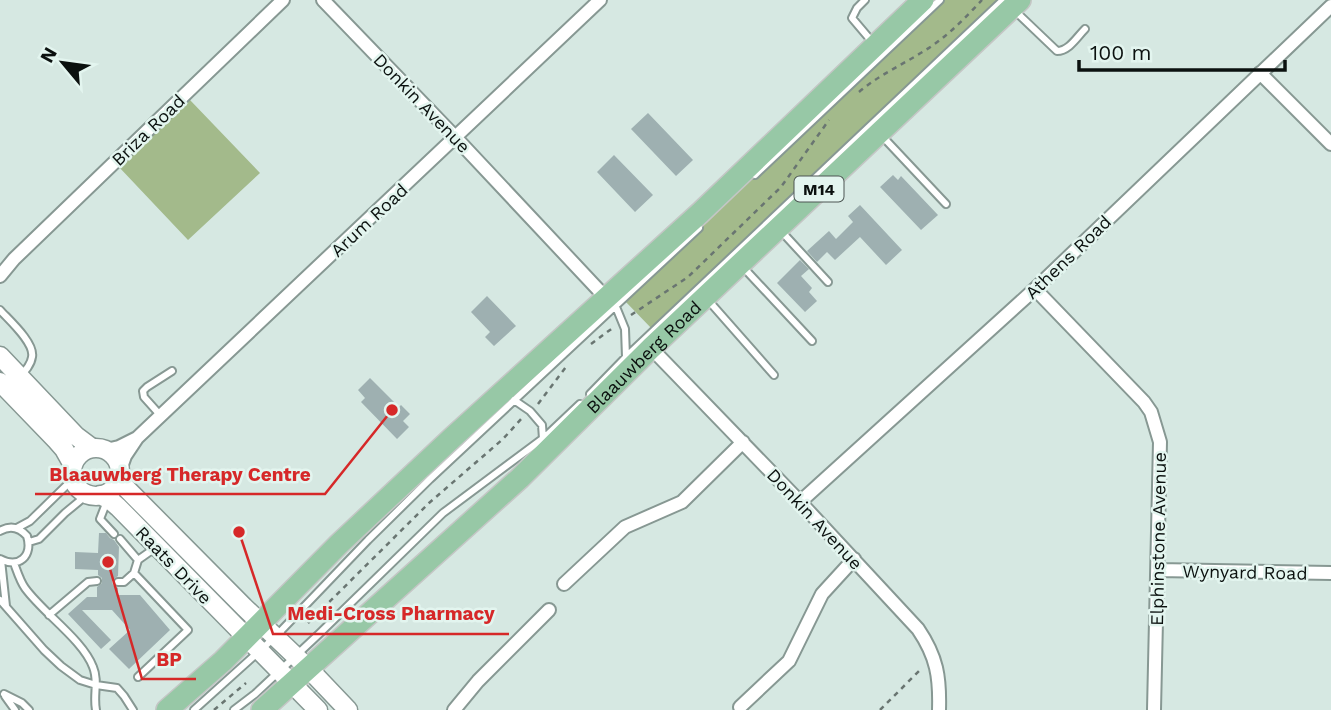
<svg xmlns="http://www.w3.org/2000/svg" width="1331" height="710" font-family="'Work Sans',sans-serif">
<rect width="100%" height="100%" fill="#d6e8e2"/>
<!-- green -->
<path fill="#a3ba8b" d="M943,0h60l-349,331 -31,-32z
M190,100l70,73 -72,67 -70,-74z"/>
<!-- building -->
<path fill="#9eb0b1" d="M648,113l45,47 -17,16 -45,-47z
M614,155l39,40 -18,17 -38,-40z
M893,175l5,5 3,-4 37,39 -17,15 -41,-43z
M860,205l42,45 -16,15 -26,-28 -25,23 -8,-8 -10,10 -10,-11 22,-20 7,8 17,-17 -5,-6z
M800,260l9,9 -8,7 11,12 -3,4 8,9 -12,11 -28,-29z
M487,296l29,30 -22,20 -9,-9 5,-5 -19,-20z
M370,378l29,29 2,-2 9,9 -7,7 6,6 -12,12 -36,-37 4,-4 -7,-8z
M99,533h7l4,5 4,2 5,7 -1,29 -3,2 -3,3 1,4 5,3v7h22l30,35 -41,39 -20,-20 21,-19 -18,-20h-30l29,30 -10,9 -33,-35 19,-17h10v-10l5,-4v-5l-4,-3v-5l-23,-1v-17l23,1z"/>
<g fill="none" stroke-linecap="round" stroke-linejoin="round">
<!-- lane casing -->
<g stroke="#879893" stroke-width="10">
<path id="lane" d="M865,0l-8,8 -5,10 22,26
M1014,10l43,41c12,0 20,-14 28,-22
M883,137l63,67
M755,175l185,-175
M782,232l46,50
M742,266l70,75
M708,300l66,75
M613,305l3,2 9,22 1,28
M0,310c9,10 35,33 32,47 -1,8 -7,14 -12,19
M590,394l36,-37 377,-357
M514,400l16,11 12,14 1,14
M161,416l-17,-19 -1,-6 4,-4 25,-16
M543,439l37,-35
M107,501l-7,18 14,15
M17,528l13,-7 43,-42
M0,531c10,-6 19,-4 27,5 6,20 -8,33 -27,23
M120,539l18,21
M29,542l10,-3 26,-26 23,-19
M1,560l5,46
M14,563c3,8 6,18 11,25 18,25 58,52 68,79 6,14 0,28 3,43
M118,582h6l10,-9
M0,600l44,50 17,16 19,14 16,5 21,3 7,8 9,14
M49,615l39,-33 9,-1
M138,677l50,-47 -54,-57 4,-13 17,-12
M4,694l18,9 7,7
M5,696l10,14
M194,710l81,-73 93,-97 62,-61 269,-251
M234,710l21,-16 64,-60 124,-121 102,-76"/>
</g>
<!-- street casing -->
<g stroke="#879893" stroke-width="16">
<path id="street" d="M323,0l133,138 151,161
M1260,73l71,71
M0,276l14,-17 269,-259
M1035,289l109,113 7,10 9,30 -6,268
M651,348l149,154 118,127c19,28 22,48 21,81
M106,450l13,-3 18,-9
M120,470l5,-14 12,-18 463,-438
M800,502l235,-213 296,-283
M1158,570l173,3
M564,584l61,-57 57,-25 61,-60
M740,707l49,-46 33,-67 32,-35
M454,710l24,-29 71,-71"/>
</g>
<!-- secondary casing -->
<g stroke="#879893" stroke-width="21">
<path id="secondary" d="M0,356l76,80 16,12
M0,382l57,59 7,8 9,16
M72 472a24 24 0 1 1 48 0a24 24 0 1 1-48 0Z
M118,480l126,127 65,62 39,41
M100,495l10,5 8,7 200,203"/>
</g>
<!-- primary casing -->
<g stroke="#c4c6c5" stroke-width="24">
<g id="primary">
<path d="M167,710l56,-49 116,-117 113,-106 248,-225 223,-213"/>
<path id="s1" d="M262,710l258,-232 131,-130 369,-348"/>
</g>
</g>
<!-- path -->
<path stroke="#697571" stroke-width="2.5" stroke-dasharray="5 5" stroke-linecap="butt" d="M859,92c20,-17 43,-27 65,-41 22,-13 41,-33 58,-51
M631,315l57,-38 93,-90 48,-67
M591,344l23,-17
M538,404l28,-37
M308,623l121,-120 74,-64 20,-22
M214,710l32,-27
M880,710l42,-42"/>
<!-- lane -->
<use href="#lane" stroke="#fff" stroke-width="6"/>
<!-- street -->
<use href="#street" stroke="#fff" stroke-width="12"/>
<!-- secondary -->
<use href="#secondary" stroke="#fff" stroke-width="18"/>
<!-- primary -->
<use href="#primary" stroke="#97c8a6" stroke-width="21"/>
</g>
<g text-anchor="middle" dominant-baseline="central" stroke-width="5" stroke-linejoin="round" paint-order="stroke">
<!-- shield labels -->
<rect fill="#e3f5ef" stroke="#4c5552" stroke-width="2" x="794.5" y="176.5" width="49" height="25" rx="5"/>
<g font-size="16" font-weight="bold" fill="#0b110f">
<text x="819" y="189">M14</text>
</g>
<!-- street labels -->
<g font-size="18" fill="#0b110f" stroke="#e3f5ef">
<text transform="translate(422 103) rotate(46)">Donkin Avenue</text>
<text transform="translate(148 130) rotate(-44)">Briza Road</text>
<text transform="translate(369 220) rotate(-43)">Arum Road</text>
<text transform="translate(1068 257) rotate(-44)">Athens Road</text>
<text stroke="none"><textPath href="#s1" startOffset="520">Blaauwberg Road</textPath></text>
<text transform="translate(815 519) rotate(47)">Donkin Avenue</text>
<text transform="translate(1158 539) rotate(-89)">Elphinstone Avenue</text>
<text transform="translate(174 565) rotate(46)">Raats Drive</text>
<text transform="translate(1245 572) rotate(1)">Wynyard Road</text>
</g>
</g>
<!-- callouts -->
<path fill="none" stroke="#d62828" stroke-width="2.5" d="M392 410L325 494H35M239 532L273 634H509M108 562L142 679H196"/>
<g fill="#d62828" stroke="#e3f5ef" stroke-width="2.5">
<circle cx="392" cy="410" r="7"/>
<circle cx="239" cy="532" r="7"/>
<circle cx="108" cy="562" r="7"/>
</g>
<g font-size="19" text-anchor="middle" font-weight="bold" fill="#d62828" stroke="#e3f5ef" stroke-width="5" stroke-linejoin="round" paint-order="stroke">
<text x="180" y="481">Blaauwberg Therapy Centre</text>
<text x="391" y="620">Medi-Cross Pharmacy</text>
<text x="169" y="666">BP</text>
</g>
<!-- north arrow -->
<g transform="translate(63 63) rotate(299)" stroke="#e3f5ef" stroke-width="5" paint-order="stroke">
<path d="M0-5L12 26L0 18L-12 26Z" fill="#0b110f"/>
<text y="-10" font-size="19" font-weight="bold" text-anchor="middle" fill="#0b110f">N</text>
</g>
<!-- scale -->
<path d="M1079 60v10h206v-10" fill="none" stroke="#0b110f" stroke-width="3.5"/>
<text x="1090" y="60" font-size="21" fill="#0b110f" stroke="#e3f5ef" stroke-width="5" paint-order="stroke">100 m</text>
</svg>
